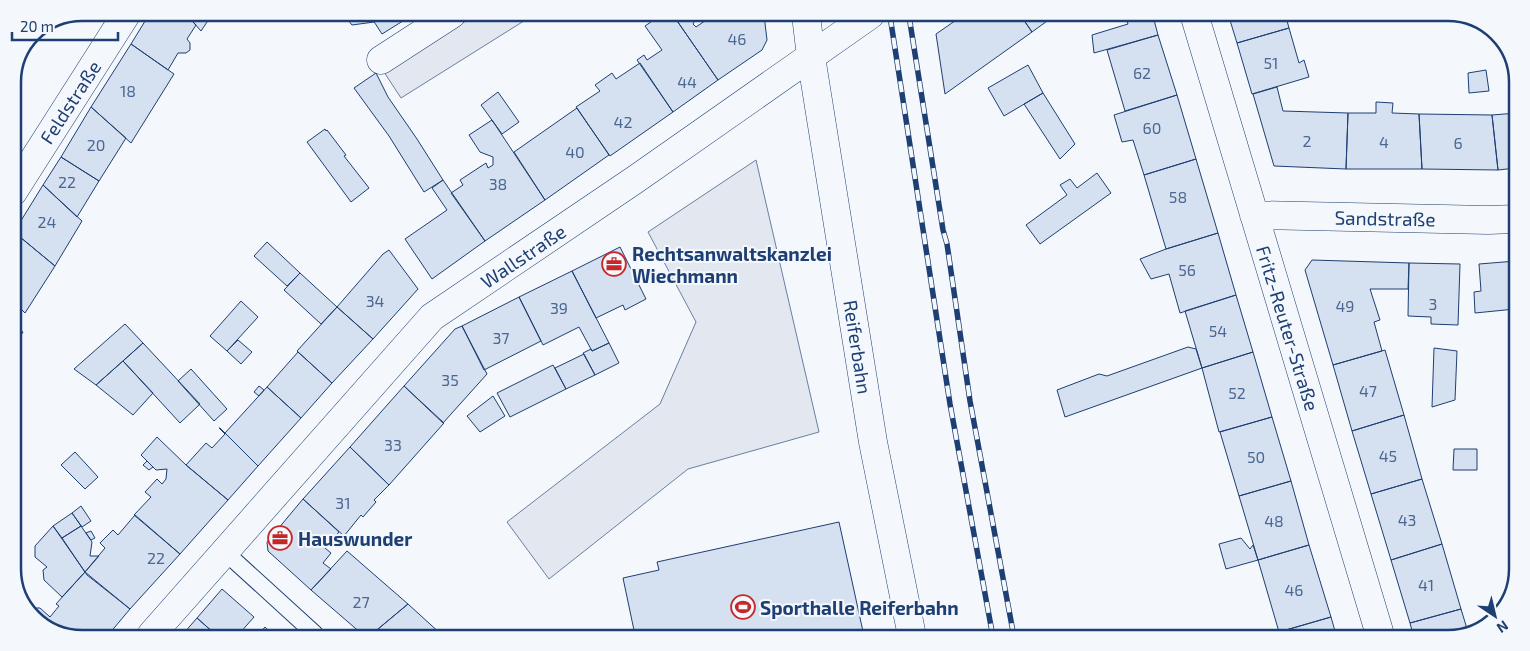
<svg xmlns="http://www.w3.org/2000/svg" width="1530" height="651" font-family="'Exo 2',sans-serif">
<rect width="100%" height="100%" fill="#f4f7fb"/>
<!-- parking -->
<path fill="#e3e8f0" stroke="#687fa3" d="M477,14h58l-134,84 -17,-26z
M756,160l63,272 -131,37 -139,110 -42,-57 153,-118 36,-82 -48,-90z"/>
<!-- building -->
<path fill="#d5e0f0" stroke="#1d3f73" d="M150,13h35l11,12 -9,14 3,4v7l-4,3h-8l-10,17 -37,-26z
M185,13h28l-12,18z
M342,13l27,1 5,8 -22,3z
M369,14h45l-32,20z
M661,15h12l45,65 -45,32 -36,-52 7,-5 3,5 15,-10 -17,-24z
M673,15h25l-5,9 3,3 16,-11 -1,-1h53l3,25 -5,10 -44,30z
M962,16h59l11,16 -87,62 -9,-60z
M1021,16h33l-22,16z
M1125,16h28l5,19 -64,18 -2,-18 36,-11z
M1229,17h57l3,11 -52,15z
M1289,28l10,35 5,-3 5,17 -57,17 -15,-51z
M1158,35l19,60 -52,16 -18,-61z
M131,44l43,30 -43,69 -40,-36z
M640,63l33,49 -63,44 -34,-49 24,-16 -5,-6 17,-12 4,6z
M1028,65l15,28 -39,23 -16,-28z
M1486,70l3,21 -20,2 -1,-20z
M376,73l12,24 29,42 26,41 -19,12 -35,-56 -35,-48z
M1277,87l6,24 65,2 -2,56 -72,-3 -21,-72z
M498,92l21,30 -17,12 -21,-29z
M1043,93l32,51 -15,15 -36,-55z
M1177,95l19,64 -52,16 -11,-35 -11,2 -8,-27z
M1376,102l17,1 -1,10 27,1 3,55h-76l2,-56h28z
M91,107l35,31 -27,43 -38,-24z
M577,108l32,47 -64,45 -31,-48z
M1517,113l-1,55 -18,2 -6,-55z
M1419,114l73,1 6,55 -76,-1z
M492,120l53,80 -60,41 -34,-48 12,-8 -3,-5 26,-17 2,5 5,-3v-8l-13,-5 -11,-17z
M325,129l1,2 1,-1 19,25 -2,1 25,32 -18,14 -44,-60z
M61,157l38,24 -22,36 -34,-32z
M1196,159l22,74 -52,16 -22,-74z
M1097,173l14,20 -71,51 -14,-19 41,-30 -7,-10 10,-6 7,9z
M443,180l42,61 -53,38 -27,-40 42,-29 -15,-22z
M43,185l39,36 -27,45 -41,-34z
M14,232l41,34 -30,47 -12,-12v-66z
M1218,233l18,62 -56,18 -11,-39 -18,5 -11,-20 26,-10z
M267,242l33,31 -13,13 -33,-30z
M620,247l26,52 -21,11 -2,-5 -27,13 -24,-47z
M389,250l29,39 -45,50 -36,-32 46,-53z
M1312,260l97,3 -1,26h-38l10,31 -6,2 8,29 -49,14 -28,-95z
M1516,261l-1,48 -40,4 -1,-21 7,-1 -2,-27z
M1409,263l51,1 -2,61 -27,-1v-7l-23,-1z
M572,271l37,72 -17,8 -13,-24 -36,18 -24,-48z
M300,273l37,34 -16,17 -37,-34z
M1236,295l17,57 -51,16 -17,-57z
M519,297l22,44 -57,29 -22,-44z
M241,301l17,16 -31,34 -17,-15z
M337,307l36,32 -41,44 -35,-32z
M125,324l18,19 -47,42 -22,-16z
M13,326l10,6 -10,16z
M462,326l25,48 -44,49 -39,-37 51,-57z
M238,340l14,12 -11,12 -14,-13z
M143,343l57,61 -20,19 -57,-62z
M609,343l10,20 -24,12 -12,-22 8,-4 1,2z
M1188,347l8,2 6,19 -137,49 -8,-27 42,-16 8,2z
M1434,348l23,3 -2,49 -23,7z
M1385,350l19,65 -52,16 -19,-66z
M298,352l34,31 -31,35 -34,-31z
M1253,352l19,65 -53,15 -17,-64z
M584,354l11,21 -29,14 -11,-21z
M123,361l30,32 -20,22 -37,-30z
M553,365l13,24 -56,28 -13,-24z
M191,369l36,40 -13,12 -36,-40z
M259,386l5,4 -5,6 -5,-4z
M404,386l40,37 -55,62 -39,-38z
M267,387l34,31 -43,48 -33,-33z
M493,396l12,20 -25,16 -13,-16z
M1404,415l18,64 -51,15 -19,-63z
M1272,417l19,64 -52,15 -19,-64z
M219,428h1l38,38 -30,34 -42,-35 20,-22 6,5 13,-14z
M157,437l29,28 42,35 -48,54 -46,-39 17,-18 -6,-5 12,-13 5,5 4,-5 1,-10 -11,1 -15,-15z
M350,447l39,38 -15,15 2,2 -13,15 -2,-2 -17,21 -41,-37z
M1454,449h23v21h-24z
M75,452l23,25 -13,12 -24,-24z
M147,461l6,6 -4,3 -6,-5z
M1422,479l20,65 -51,16 -20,-66z
M1291,481l18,64 -51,15 -19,-64z
M303,499l36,33 -14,16 6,5 -8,10 8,6 -20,21 -43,-39 -1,-9z
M81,506l10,15 -9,6 -10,-14z
M72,513l9,13 -19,12 -9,-12z
M135,515l45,39 -50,55 -43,-34 -2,-3 20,-24 -5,-5 13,-13 5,5z
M839,522l25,114 -229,-1 -12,-57 36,-8 -2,-8z
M53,526l32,46 -23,25 -18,-17 -1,-10 4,-3 -12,-10v-11z
M81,526l11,16 -2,14h9l-14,16 -23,-34z
M91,531l4,7 -4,2 -5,-7z
M1241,538l9,11 3,-4 5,15 -32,9 -7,-25z
M1442,544l19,65 -51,14 -19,-63z
M1309,545l22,72 -52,15 -21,-72z
M347,551l61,53 -36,30h-10l-51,-44z
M85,572l45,37 -21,25 -53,-1 -29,-21 3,-4h10l10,9 9,-11 -3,-2z
M222,589l32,28 -15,17h-24l-18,-16z
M408,604l34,31 -70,-1z
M1461,609l7,23 -20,6h-34l-4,-15z
M1331,617l6,21h-56l-2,-6z
M197,618l18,16h-32z
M265,627l7,7h-13z"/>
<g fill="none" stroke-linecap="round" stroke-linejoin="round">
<!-- service casing -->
<g stroke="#1d3f73" stroke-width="18">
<path id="service" d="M225,552l90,82"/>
</g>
<!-- minor casing -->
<g stroke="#1d3f73" stroke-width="29">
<path id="minor" d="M806,15l5,42 62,385 39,194
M1195,17l186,621
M381,60l71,-46
M13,192l114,-179
M1254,215l234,5 28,-1
M152,634l280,-317 204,-138 234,-164"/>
</g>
<!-- service -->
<use href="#service" stroke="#f4f7fb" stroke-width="16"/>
<!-- minor -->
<use href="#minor" stroke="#f4f7fb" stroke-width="28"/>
<!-- rail casing -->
<g stroke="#1d3f73" stroke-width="5.5">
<path id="rail" d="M890,16l60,388 43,233
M909,16l34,214 4,14 23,157 44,236"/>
</g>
<!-- rail -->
<use href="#rail" stroke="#f4f7fb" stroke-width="4" stroke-dasharray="11" stroke-linecap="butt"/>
</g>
<!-- icons -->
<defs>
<g id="office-ring" transform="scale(1.25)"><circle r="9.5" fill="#f4f7fb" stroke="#c62828" stroke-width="1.5"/><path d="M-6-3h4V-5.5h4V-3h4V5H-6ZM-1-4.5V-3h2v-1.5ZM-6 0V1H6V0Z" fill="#c62828"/></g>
<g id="stadium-ring" transform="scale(1.25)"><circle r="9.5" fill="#f4f7fb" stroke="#c62828" stroke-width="1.5"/><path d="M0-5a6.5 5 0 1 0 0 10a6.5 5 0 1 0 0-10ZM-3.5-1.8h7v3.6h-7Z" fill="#c62828"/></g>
</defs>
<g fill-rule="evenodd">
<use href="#office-ring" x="614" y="264"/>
<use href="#office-ring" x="280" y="538"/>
<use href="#stadium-ring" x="743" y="607"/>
</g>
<g text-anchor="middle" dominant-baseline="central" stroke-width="4" stroke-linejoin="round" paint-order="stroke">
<!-- number labels -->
<g font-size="16" fill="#4b6792">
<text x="737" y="38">46</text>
<text x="1271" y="62">51</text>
<text x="1142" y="72">62</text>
<text x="687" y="81">44</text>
<text x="128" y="90">18</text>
<text x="623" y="121">42</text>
<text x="1152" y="127">60</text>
<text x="1307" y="140">2</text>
<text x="1384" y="141">4</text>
<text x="1458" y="142">6</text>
<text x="96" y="144">20</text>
<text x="575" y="151">40</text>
<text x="67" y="181">22</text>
<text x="498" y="183">38</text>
<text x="1178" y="196">58</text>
<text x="47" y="221">24</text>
<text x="1187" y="269">56</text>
<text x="375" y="300">34</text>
<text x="1433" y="303">3</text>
<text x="1345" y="305">49</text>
<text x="559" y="307">39</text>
<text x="1218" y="330">54</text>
<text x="501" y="337">37</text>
<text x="450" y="379">35</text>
<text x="1368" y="390">47</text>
<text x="1237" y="392">52</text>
<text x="393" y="444">33</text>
<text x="1388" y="455">45</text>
<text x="1256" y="456">50</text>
<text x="343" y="502">31</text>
<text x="1407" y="519">43</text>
<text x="1274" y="520">48</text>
<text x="156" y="557">22</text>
<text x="1426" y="584">41</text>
<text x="1294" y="589">46</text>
<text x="361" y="601">27</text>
</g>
<!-- street labels -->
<g font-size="19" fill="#1d3f73" stroke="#f4f7fb">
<text transform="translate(70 102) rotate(-57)">Feldstraße</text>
<text transform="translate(1385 218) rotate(1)">Sandstraße</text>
<text transform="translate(523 256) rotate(-34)">Wallstraße</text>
<text transform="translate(1288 328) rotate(73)">Fritz-Reuter-Straße</text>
<text transform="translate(858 347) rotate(81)">Reiferbahn</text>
</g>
<!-- poi labels -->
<g font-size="19" font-weight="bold" fill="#1d3f73" stroke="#f4f7fb" text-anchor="start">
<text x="632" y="253">Rechtsanwaltskanzlei<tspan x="632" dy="22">Wiechmann</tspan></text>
<text x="298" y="538">Hauswunder</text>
<text x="760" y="607">Sporthalle Reiferbahn</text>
</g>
</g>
<!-- crop -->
<path d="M0 0H1530V651H0ZM82 21H1448A61 61 0 0 1 1509 82V569A61 61 0 0 1 1448 630H82A61 61 0 0 1 21 569V82A61 61 0 0 1 82 21Z" fill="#f4f7fb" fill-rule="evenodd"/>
<path fill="none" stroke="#1d3f73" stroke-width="2.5" d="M82 21H1448A61 61 0 0 1 1509 82V569A61 61 0 0 1 1448 630H82A61 61 0 0 1 21 569V82A61 61 0 0 1 82 21Z"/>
<!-- north arrow -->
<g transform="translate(1495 616) rotate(145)" stroke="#f4f7fb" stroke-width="4" paint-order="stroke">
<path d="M0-4L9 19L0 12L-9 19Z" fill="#1d3f73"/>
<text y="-8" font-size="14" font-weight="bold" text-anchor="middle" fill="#1d3f73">N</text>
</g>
<!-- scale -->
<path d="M12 32v8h106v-8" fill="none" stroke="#1d3f73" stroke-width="2.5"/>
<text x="20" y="32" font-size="15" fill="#1d3f73" stroke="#f4f7fb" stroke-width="4" paint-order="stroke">20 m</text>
</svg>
